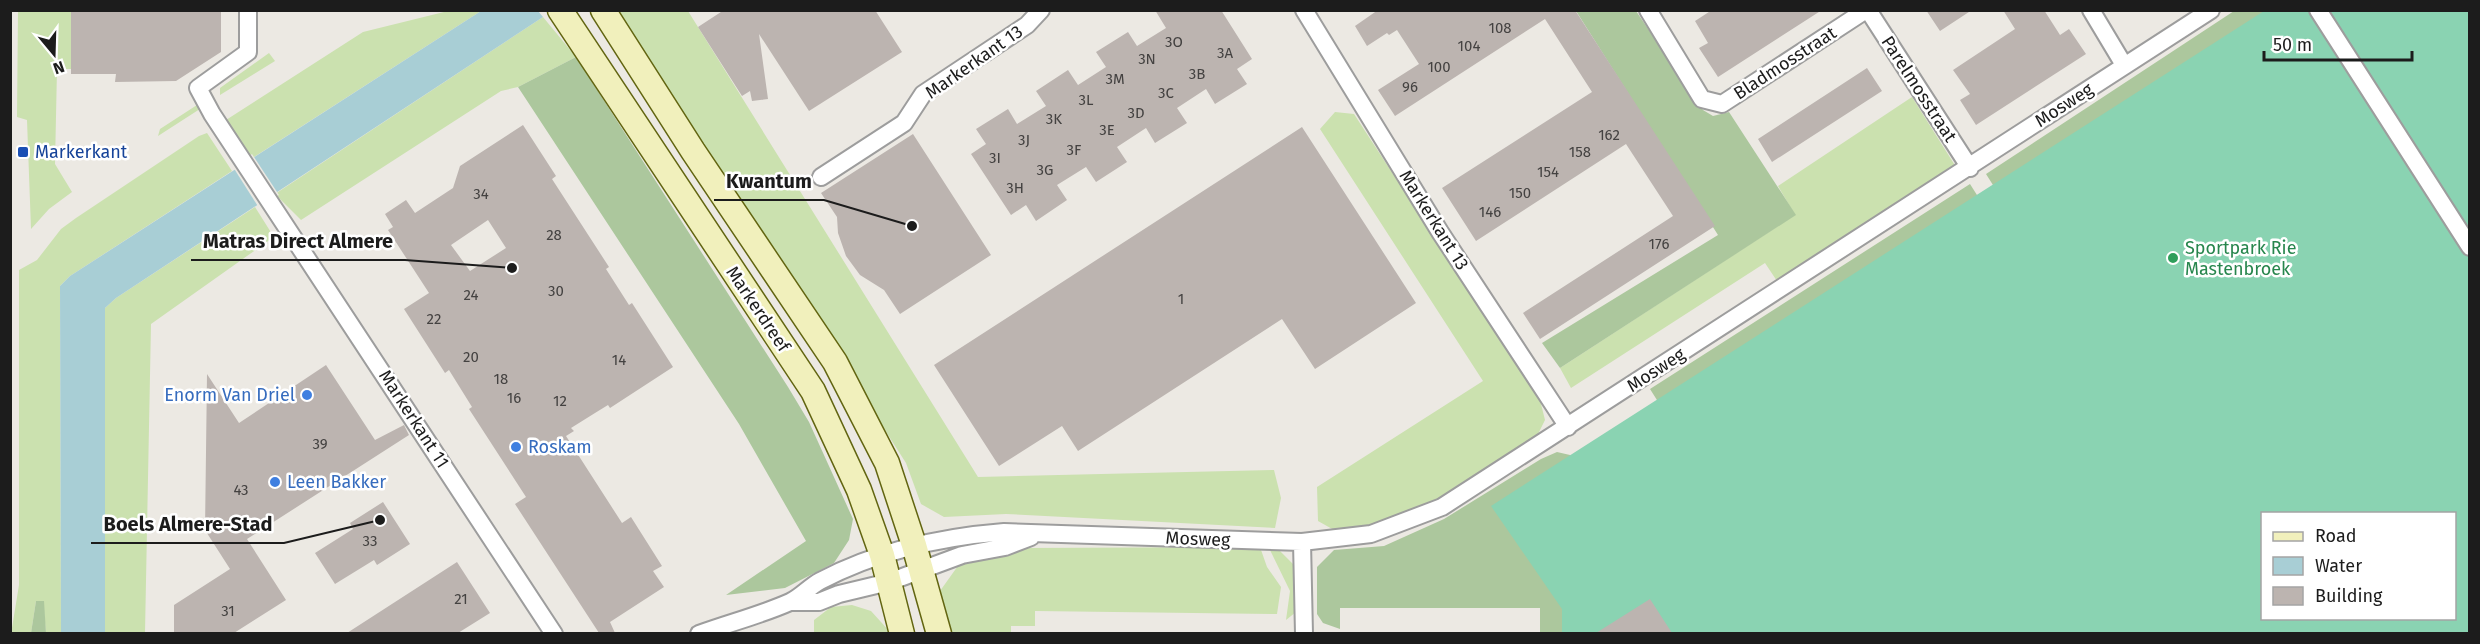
<svg xmlns="http://www.w3.org/2000/svg" width="2480" height="644" font-family="'Fira Sans',sans-serif">
<rect width="100%" height="100%" fill="#ece9e3"/>
<!-- grass -->
<path fill="#cbe1af" d="M18,11h53v58h-14l-2,95 17,28 -23,17 -18,20 -4,-109 -10,-3z
M448,11h33l-230,148 -25,-39 137,-88z
M617,11h71l290,466 296,-7 7,28 -6,30 -269,-14 -62,3 -23,-13 -15,-41z
M543,17l33,40 -58,30 -17,4 -200,129 -26,-26z
M269,53l6,8 -55,34v-7z
M1912,97l44,70 -179,114 -12,-18 -194,125 -11,-20 235,-153 -17,-29z
M197,105l6,2 -45,29 2,-7z
M1335,112l19,2 186,286 5,20 -7,14 -14,11 -90,57 -60,24 -40,4 -16,-9 -1,-34 166,-106 -163,-252z
M207,133l25,38 -162,105 -10,10 1,347h-15l-3,-32h-7l-5,32 -20,1 8,-49v-315l18,-10 24,-31 15,-11 123,-82z
M255,207l17,27 -1,5 -120,85 -6,309 -40,1v-326l11,-10z
M1260,547l7,20 14,20 -4,27 -242,-3v15h-24v8l-60,-1 -11,-42 20,-28 62,-15z
M1269,548l11,3 15,15 1,46 -10,8 4,-29z
M852,605l19,6 20,22h-77v-13l17,-13z"/>
<!-- forest -->
<path fill="#acc79d" d="M1576,11h60l67,99 10,6 16,-4 67,103 -236,153 -18,-25 176,-108z
M2234,11h67l-284,212 -31,-49z
M576,57l212,330 21,35 44,97 -4,21 -15,23 -49,25 -59,7 80,-54 -67,-117 -221,-337z
M1970,184l31,49 -315,213 -36,-57z
M1557,452l13,3 18,21 -9,157h-39v-25h-200v21l-17,-6 -6,-9v-47l17,-17 50,-4 60,-27 97,-60z
M36,601h8l2,32h-15z"/>
<!-- pitch -->
<path fill="#8ad3b2" fill-rule="evenodd" d="M2264,11h205v622h-907v-24l-71,-103zM2262,514h192v104h-192z"/>
<!-- water -->
<path fill="#a8ced5" d="M481,11h57l5,6 -427,281 -11,10v325h-44l-1,-347 10,-10z"/>
<!-- pier -->
<path fill="#ece9e3" d="M252,154l27,41 -20,13 -26,-41z"/>
<!-- building -->
<path fill="#bcb4b0" fill-rule="evenodd" d="M71,10h150v42l-45,29 -61,1 1,-8h-45z
M724,10h151l27,42 -93,59 -50,-77 9,65 -16,2 -2,-10 -8,5 -44,-69z
M1155,10h66l31,49 -15,10 10,15 -32,20 -9,-15 -29,19 10,15 -32,20 -9,-15 -29,19 10,15 -31,20 -10,-15 -29,18 10,15 -31,21 -10,-16 -15,10 -40,-61 15,-10 -10,-15 32,-20 9,15 29,-18 -10,-15 32,-21 10,15 28,-18 -10,-15 32,-20 9,14 29,-18z
M1378,10h197l140,216 -175,113 -17,-26 150,-97 -47,-72 -150,97 -34,-53 150,-96 -47,-73 -150,97 -17,-26 41,-26 -22,-34 -8,5 -2,-2 -20,13 -12,-20z
M1712,10h110l-104,67 -19,-29 9,-5 -13,-22z
M1926,10h46l-32,21z
M2003,10h41l16,25 9,-6 17,25 -110,71 -16,-25 10,-6 -17,-24 62,-41z
M1867,68l15,23 -110,71 -14,-23z
M523,125l33,51 -4,3 57,88 -3,2 23,36 3,-2 41,64 -63,41 -2,-3 -13,8 -24,15 3,3 -8,5 56,87 9,-6 31,49 -9,5 11,16 -54,35 5,11h-16l-84,-129 11,-7 -57,-88 3,-2 -23,-37 -4,3 -41,-64 25,-16 -41,-63 5,-3 -8,-13 21,-14 9,13 38,-25 7,-22zM488,220l18,28 -36,23 -19,-26z
M1302,127l114,176 -101,66 -33,-50 -204,132 -16,-25 -63,40 -65,-101z
M913,134l78,121 -91,59 -16,-24 -24,-15 -14,-19 -8,-23 -1,-16 -16,-24z
M326,365l49,75 29,-15 5,10 -162,104 39,61 -52,33h-60v-28l56,-36 -25,-39 2,-156 32,49z
M383,502l27,42 -33,21 -3,-5 -39,24 -20,-31 38,-24 -3,-6z
M457,562l33,51 -32,20h-111z
M1650,599l22,34h-76z"/>
<g fill="none" stroke-linecap="round" stroke-linejoin="round">
<!-- minor casing -->
<g stroke="#9d9d9d" stroke-width="20">
<path id="minor" d="M248,10v42l-50,36 14,26 342,520
M1304,10l136,222 128,195
M1648,10l54,89 20,5 144,-94
M1868,10l102,158
M2091,10l33,55
M2318,10l152,237
M821,177l83,-54 19,-29 104,-69 14,-15
M1302,542l2,92
M791,602h28l20,-8 50,-12 73,-27 43,-8 26,-10
M699,634c30,-11 62,-19 91,-32 11,-5 19,-15 30,-21 57,-30 120,-44 184,-49l298,10 69,-8 71,-27 769,-497"/>
</g>
<!-- secondary casing -->
<g stroke="#626511" stroke-width="27">
<path id="secondary" d="M560,10l253,381 46,99 23,65 20,79
M603,10l90,141 142,211 52,101 27,82 25,89"/>
</g>
<!-- minor -->
<use href="#minor" stroke="#fff" stroke-width="16"/>
<!-- secondary -->
<use href="#secondary" stroke="#f1f0bc" stroke-width="24"/>
</g>
<!-- markers -->
<rect fill="#1a4fb4" stroke="#fff" stroke-width="2" x="17" y="146" width="12" height="12" rx="3"/>
<circle fill="#2e9e5b" stroke="#fff" stroke-width="2" cx="2173" cy="258" r="6"/>
<g fill="#3f7fe0" stroke="#fff" stroke-width="2">
<circle cx="307" cy="395" r="6"/>
<circle cx="516" cy="447" r="6"/>
<circle cx="275" cy="482" r="6"/>
</g>
<g text-anchor="middle" dominant-baseline="central" stroke-width="5" stroke-linejoin="round" paint-order="stroke">
<!-- number labels -->
<g font-size="15" fill="#444241">
<text x="1500" y="28">108</text>
<text x="1174" y="42">3O</text>
<text x="1469" y="46">104</text>
<text x="1225" y="53">3A</text>
<text x="1147" y="59">3N</text>
<text x="1439" y="67">100</text>
<text x="1197" y="74">3B</text>
<text x="1115" y="79">3M</text>
<text x="1410" y="87">96</text>
<text x="1166" y="93">3C</text>
<text x="1086" y="100">3L</text>
<text x="1136" y="113">3D</text>
<text x="1054" y="119">3K</text>
<text x="1107" y="130">3E</text>
<text x="1609" y="135">162</text>
<text x="1024" y="140">3J</text>
<text x="1074" y="150">3F</text>
<text x="1580" y="152">158</text>
<text x="995" y="158">3I</text>
<text x="1045" y="170">3G</text>
<text x="1548" y="172">154</text>
<text x="1015" y="188">3H</text>
<text x="1520" y="193">150</text>
<text x="481" y="194">34</text>
<text x="1490" y="212">146</text>
<text x="554" y="235">28</text>
<text x="1659" y="244">176</text>
<text x="556" y="291">30</text>
<text x="471" y="295">24</text>
<text x="1181" y="299">1</text>
<text x="434" y="319">22</text>
<text x="471" y="357">20</text>
<text x="619" y="360">14</text>
<text x="501" y="379">18</text>
<text x="514" y="398">16</text>
<text x="560" y="401">12</text>
<text x="320" y="444">39</text>
<text x="241" y="490">43</text>
<text x="370" y="541">33</text>
<text x="461" y="599">21</text>
<text x="228" y="611">31</text>
</g>
<!-- street labels -->
<g font-size="18" fill="#1c1c1c" stroke="#fff">
<text transform="translate(974 62) rotate(-35)">Markerkant 13</text>
<text transform="translate(1785 63) rotate(-33)">Bladmosstraat</text>
<text transform="translate(1919 89) rotate(57)">Parelmosstraat</text>
<text transform="translate(2064 105) rotate(-33)">Mosweg</text>
<text transform="translate(1434 220) rotate(58)">Markerkant 13</text>
<text transform="translate(758 309) rotate(56)">Markerdreef</text>
<text transform="translate(1656 370) rotate(-33)">Mosweg</text>
<text transform="translate(414 419) rotate(57)">Markerkant 11</text>
<text transform="translate(1198 539) rotate(2)">Mosweg</text>
</g>
<!-- transit labels -->
<g font-size="18" fill="#164399" stroke="#fff" text-anchor="start">
<text x="35" y="152">Markerkant</text>
</g>
<!-- leisure labels -->
<g font-size="18" fill="#27864d" stroke="#fff" text-anchor="start">
<text x="2185" y="248">Sportpark Rie<tspan x="2185" dy="21">Mastenbroek</tspan></text>
</g>
<!-- shop labels -->
<g font-size="18" fill="#366cbe" stroke="#fff" text-anchor="start">
<text x="295" y="395" text-anchor="end">Enorm Van Driel</text>
<text x="528" y="447">Roskam</text>
<text x="287" y="482">Leen Bakker</text>
</g>
</g>
<!-- callouts -->
<path fill="none" stroke="#1c1c1c" stroke-width="2" d="M912 226L824 200H714M512 268L405 260H191M380 520L284 543H91"/>
<g fill="#1c1c1c" stroke="#fff" stroke-width="2">
<circle cx="912" cy="226" r="6"/>
<circle cx="512" cy="268" r="6"/>
<circle cx="380" cy="520" r="6"/>
</g>
<g font-size="20" text-anchor="middle" font-weight="bold" fill="#1c1c1c" stroke="#fff" stroke-width="5" stroke-linejoin="round" paint-order="stroke">
<text x="769" y="188">Kwantum</text>
<text x="298" y="248">Matras Direct Almere</text>
<text x="188" y="531">Boels Almere-Stad</text>
</g>
<!-- border -->
<rect width="2480" height="644" fill="none" stroke="#1c1c1c" stroke-width="24"/>
<!-- legend -->
<rect x="2261" y="512" width="195" height="108" fill="#ffffff" stroke="#a4a4a4" stroke-width="1.5"/>
<rect x="2273" y="532" width="30" height="9" fill="#f1f0bc" stroke="#a4a4a4" stroke-width="1.5"/>
<text x="2315" y="542" font-size="18" fill="#1c1c1c">Road</text>
<rect x="2273" y="557" width="30" height="18" fill="#a8ced5" stroke="#a4a4a4" stroke-width="1.5"/>
<text x="2315" y="572" font-size="18" fill="#1c1c1c">Water</text>
<rect x="2273" y="587" width="30" height="18" fill="#bcb4b0" stroke="#a4a4a4" stroke-width="1.5"/>
<text x="2315" y="602" font-size="18" fill="#1c1c1c">Building</text>
<!-- north arrow -->
<g transform="translate(54 54) rotate(161)" stroke="#ffffff" stroke-width="4.5" paint-order="stroke">
<path d="M0-4.5L10 22L0 15L-10 22Z" fill="#1c1c1c"/>
<text y="-9" font-size="16" font-weight="bold" text-anchor="middle" fill="#1c1c1c">N</text>
</g>
<!-- scale -->
<path d="M2264 51v9h148v-9" fill="none" stroke="#1c1c1c" stroke-width="3"/>
<text x="2273" y="51" font-size="18" fill="#1c1c1c" stroke="#ffffff" stroke-width="4.5" paint-order="stroke">50 m</text>
</svg>
